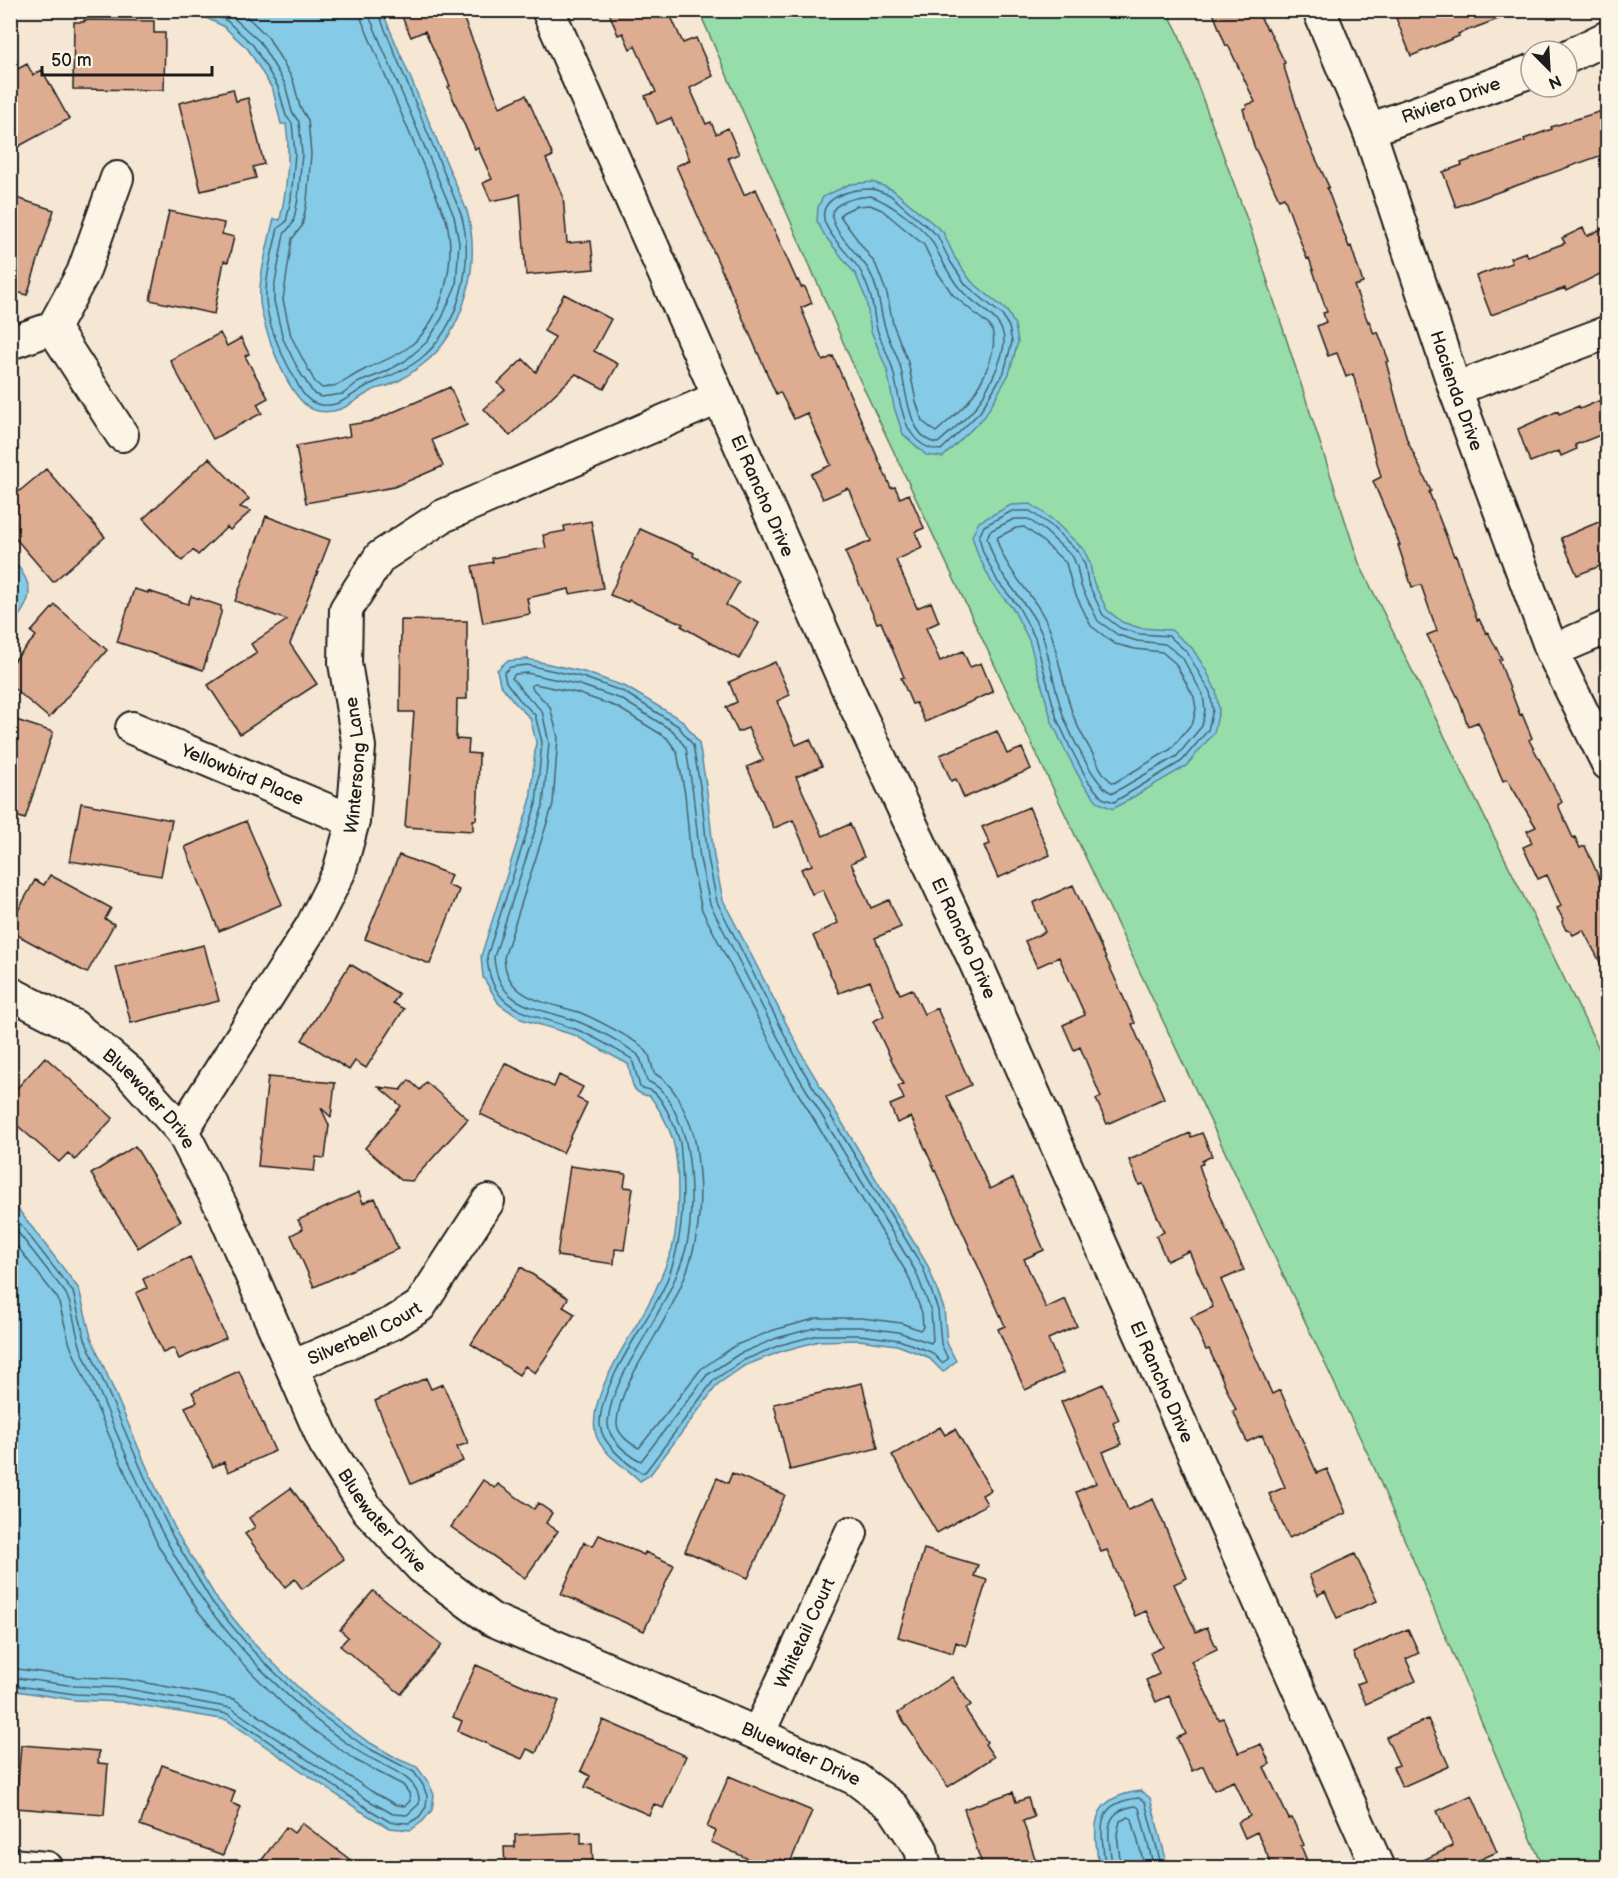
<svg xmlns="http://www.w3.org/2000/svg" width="1618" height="1878" font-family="'Balsamiq Sans',sans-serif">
<rect width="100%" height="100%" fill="#f6e6d4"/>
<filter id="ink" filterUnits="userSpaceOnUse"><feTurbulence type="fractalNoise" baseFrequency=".0167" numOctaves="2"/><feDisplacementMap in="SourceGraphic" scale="12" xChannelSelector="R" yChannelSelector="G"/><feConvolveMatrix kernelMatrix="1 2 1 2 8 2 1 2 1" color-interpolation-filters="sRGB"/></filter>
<g filter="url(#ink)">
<!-- green -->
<path fill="#97dda9" stroke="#5a7c62" stroke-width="1.5" d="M699,11h468l11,21 73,198 108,333 248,502v802h-64l-170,-402 -516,-1091z"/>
<!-- water -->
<path fill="#85cbe7" stroke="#5b8596" stroke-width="1.5" d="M192,11h190l85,200c14,51 -1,121 -45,154 -11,8 -25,19 -39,22 -3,1 -7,1 -11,4 -19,9 -29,24 -54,20 -29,-5 -55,-83 -58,-109 -2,-22 7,-53 12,-76l2,-7 6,1c7,-32 11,-64 6,-96h-5l-8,-34 -25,-41 -25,-23z
M873,182l20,8 50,42 12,26 16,23 36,30 8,14 3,17 -9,32 -24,42 -42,41 -17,-2 -23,-21 -9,-27 -7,-37 -16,-39 -5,-32 -10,-24 -31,-39 -8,-15 1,-14 5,-10 27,-13z
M1031,504l22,16 31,30 6,13 3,18 14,29 15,12 18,6 31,2 21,18 14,22 10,21 3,19 -5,23 -28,33 -73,43 -14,-6 -16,-19 -18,-34 -13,-28 -23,-82 -16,-31 -20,-24 -15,-30 -6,-19 7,-14 32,-17z
M11,556c24,33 24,39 0,71z
M527,659l57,13 42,15 57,34 16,22 8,48 7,66 9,43 84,164 121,202 16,43 3,34 9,18 -13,11 -15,-15 -31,-12 -38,-5 -40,1 -37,10 -38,15 -26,18 -68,91 -10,6c-13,-13 -33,-24 -42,-41 -19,-38 42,-114 57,-149 6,-13 12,-28 17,-42 7,-26 8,-78 2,-104 -4,-18 -14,-35 -24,-49 -21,-2 -17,-15 -22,-32l-54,-29 -53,-16 -22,-15 -16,-27 -2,-21 49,-154 6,-61 -6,-23 -15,-15 -15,-19 -3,-14 10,-9z
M11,1203l7,6 61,80 12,48 60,140 27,58 39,64 40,48 56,55 54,39 33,19 17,7 12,16 5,12 -2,15 -9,11 -12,9 -22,-2 -30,-18 -132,-90 -106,-18 -47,-2 -63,-10z
M1141,1791l9,7 18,69h-69c-6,-42 -10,-70 42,-76z"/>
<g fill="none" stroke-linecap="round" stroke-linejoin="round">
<!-- shore -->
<path stroke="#46626d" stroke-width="1.5" d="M207,10l20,11 26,24 25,42 8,29 6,7 3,31 -4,45 -5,23 -8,6c-5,23 -13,49 -12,72 2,27 15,54 28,77 5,10 11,24 23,27 22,6 34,-10 50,-18 18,-9 35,-13 52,-26 41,-32 56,-98 42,-146l-84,-204
M225,10l35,32 25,42 7,28 7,10 3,32 -4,45 -5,24 -9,11 -10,54v13l9,38 16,32 15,23 7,3 22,-3 14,-11 28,-11 20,-11 22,-19 15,-24 14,-33 3,-42 -5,-27 -84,-198 -1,-8
M240,10l28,27 25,43 7,27 8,13 3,34 -4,47 -5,25 -10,13 -9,61 8,36 7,14 17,32 7,6c19,-1 25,-10 42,-18 15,-8 30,-12 45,-23 35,-28 48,-86 37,-128l-84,-198 -2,-11
M873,189l17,6 47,40 13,26 16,24 36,30 7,12 3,15 -8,30 -24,40 -39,38c-41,-2 -40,-53 -49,-83 -4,-13 -11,-25 -15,-38 -3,-10 -3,-21 -6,-31 -2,-8 -6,-18 -10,-26 -11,-21 -62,-56 -23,-76 12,-6 22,-7 35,-7z
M871,196c17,6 53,31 62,47 9,16 15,33 28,47 14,16 43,27 43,51 0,18 -18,52 -29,67 -10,12 -25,24 -37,35 -30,-2 -32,-56 -38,-78 -4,-13 -12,-25 -15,-38 -3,-9 -4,-18 -6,-27 -2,-11 -7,-26 -13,-34 -10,-15 -51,-50 -26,-62 11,-6 19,-7 31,-8z
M870,205l12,5 42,35 12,25 17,25 37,31c12,20 -9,60 -23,77 -9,10 -21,20 -31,29l-14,-11 -6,-20 -8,-39 -15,-38 -6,-30 -11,-29 -36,-49 2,-3 14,-7z
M1012,511h18l20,14 29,28 6,12 3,18 15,32 17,13 19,6 30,2 18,16 23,40 3,18 -5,20 -26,31 -68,41 -12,-4 -14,-17 -18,-34 -13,-28 -22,-81 -17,-32 -20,-24 -15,-30 -4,-15 5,-11z
M1014,519h14l17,12 28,26 4,10 4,19 17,35 20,14 19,6 28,3 17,13 21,38 2,15 -3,16 -25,30 -64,37c-17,-4 -42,-58 -49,-75 -9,-26 -13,-54 -21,-81 -8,-22 -24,-39 -37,-58 -9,-11 -15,-28 -19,-41l3,-7z
M1024,527l15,11 27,25 7,26 18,37 24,18 20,5 27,3 13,11 19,34 2,12 -3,13 -22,27 -57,34c-9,-4 -15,-16 -19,-25 -8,-15 -18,-30 -23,-46 -8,-25 -13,-51 -20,-76 -11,-37 -45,-60 -55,-96l1,-3 18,-9z
M527,665l55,12 42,15 54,34 15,19 8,47 7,66 9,44 84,165 122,201 15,42 3,34 7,15 -6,4 -11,-11 -32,-12 -39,-5h-42l-38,10 -38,16 -28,19 -68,91 -4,2c-15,-9 -43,-31 -42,-51 1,-36 40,-91 58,-123 23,-41 27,-87 24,-133 -1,-8 -1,-16 -2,-23 -3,-12 -17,-46 -28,-52 -4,-3 -8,-1 -12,-4l-8,-28c-18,-10 -38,-23 -57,-30 -43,-16 -85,-15 -88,-73l49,-152 6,-62 -7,-27 -16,-16 -13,-17 -2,-9 6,-6z
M527,673l53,12 41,14 52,32 13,17 7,45 7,66 10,45 85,167 121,201 15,39 2,29 -2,3 -33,-11 -38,-5h-42l-41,11 -38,16 -32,21 -66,86c-13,-6 -34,-22 -33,-39 2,-30 24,-63 38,-88 15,-26 30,-53 39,-82 9,-31 8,-96 -4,-126 -8,-19 -15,-38 -34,-45l-6,-21 -4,-6c-17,-12 -38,-24 -58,-32 -38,-15 -82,-12 -85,-65l49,-151 6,-63 -7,-32 -17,-17 -13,-16 3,-4z
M535,684l42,9 40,14 50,31 10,14 8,42 6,66 11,50 85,165 121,200 14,38 1,14 -3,3 -19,-7 -39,-5h-44l-44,12 -38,15 -35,24 -62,79c-9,-4 -23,-15 -22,-26 2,-30 25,-63 39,-88 32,-54 48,-97 43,-160 -2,-18 -2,-33 -9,-50 -8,-19 -16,-40 -36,-51l-5,-18 -6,-8c-14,-10 -45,-27 -62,-34 -32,-11 -75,-12 -77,-55l49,-154 5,-67 -8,-30 -18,-19v-3z
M10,1211l63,81 12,47 61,141 27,57 39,65 41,49 56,55 55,40 50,26 9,13 4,11 -1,11 -7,10 -10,6 -19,-1 -28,-17 -134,-91 -106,-18 -47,-2 -65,-9
M10,1222c13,17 26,33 39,50 5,7 12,14 17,22 8,15 9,40 16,57 41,94 76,198 143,278 39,47 83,88 133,122 20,14 65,25 61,53l-12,11 -14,-1 -27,-15 -135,-91 -108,-20 -48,-2 -65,-9
M10,1237l48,62 12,46 61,141 27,59 40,66 43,51 57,57 57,41 48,25 6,8 1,8 -5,5 -9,-1 -25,-14 -137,-92 -109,-20 -49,-2 -66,-9
M1105,1868c-2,-36 -15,-65 34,-70l6,4 17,66
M1112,1868c-1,-27 -15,-57 24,-62l3,2 15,60
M1121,1868l-4,-34 3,-13 9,-4 3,2 13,49"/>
</g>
<!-- building -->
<path fill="#deac91" stroke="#1c1c1c" stroke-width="1.5" d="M399,10h61l40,97 26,-12 27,61 -7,3 17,37 4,47 24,-2 3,28 -68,6 -6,-81 -9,3 -20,4 -8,-18 9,-4 -14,-31 -3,1 -27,-62 2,-1 -25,-55 -14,6z
M608,10h60l15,33 13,-5 17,38 -23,12 16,36 5,-2 5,12 12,-6 11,26 -11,4 16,37 12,-6 41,92 1,-1 3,7h4l7,16 -11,5 22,53 10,-5 58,132 4,-1 5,11 9,-4 15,34 -9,4 7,16 -26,12 21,48 14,-6 8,20 -13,6 14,33 23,-10 7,16 11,-4 12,29 -68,30 -9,-19 -4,1 -11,-26 3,-1 -23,-55 -4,1 -32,-71 26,-11 -23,-53 -25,11 -12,-25 20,-9 -24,-52 -13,6 -14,-27 -4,2 -100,-228 14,-6 -19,-42 -14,6 -12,-28 11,-4 -21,-46 -5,3 -7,-16 -5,2z
M1212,10h44l11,19 1,-1 17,35 -2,1 25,78 21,45 -2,1 22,59 2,-1 12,37 -9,3 14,36 1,-1 5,13 4,-2 11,29 -3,1 21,78 24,51 -2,1 25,64 2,-1 21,65 2,-1 7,14 2,-1 14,27 -3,1 21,55 2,-1 10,24 -3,2 33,62 -4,3 15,33 2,-1 5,11 5,-2 17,38 6,-3v96l-25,-47 -10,5 -3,-4 -4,-1 -4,-8 1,-3 -6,-11 4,-2 -14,-31 -9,4 -15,-32 9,-4 -5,-12 9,-4 -29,-48 -4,2 -25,-59 -10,4 -9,-26 -32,-65 10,-4 -16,-46 -9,2 -14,-42h2l-27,-64 8,-4 -28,-103 -7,3 -9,-24 -9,3 -11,-30 9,-4 -3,-9 4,-1 -18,-54 -2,1 -23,-62 -5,2 -25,-53 -11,-37 4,-2 -1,-2 9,-3 -27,-57 -2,1z
M1414,10h102l1,2 -59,22 1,2 -48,20 -15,-38z
M84,20l70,1v12h11l-1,57 -91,-1 1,-67h10z
M27,64l6,11 9,-5 27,49 -59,32v-78z
M233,89l3,12 12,-3 16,66 -11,3 3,11 -55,13 -22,-88z
M1608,109v44l-152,54 -13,-35 19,-7 -1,-2 64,-22 -1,-2 28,-10 -1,-2z
M10,196l44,14 -27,85 -17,-5z
M169,211l55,12 -2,11 12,3 -6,25 -4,-1 -10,53 -64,-14z
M1608,226v44l-42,21 -1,-3 -74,27 -15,-39 36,-13 -2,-5 16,-6 2,5 37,-14 -3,-5 21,-10 4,8z
M564,294l47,25 -17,32 24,13 -14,25 -28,-15 -66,62 -26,-27 21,-19 -7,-7 25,-24 13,13 19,-35 -11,-6z
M220,333l7,13 14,-8 8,16 -4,2 23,42 -11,6 5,9 -49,26 -43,-79z
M450,387l17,38 -35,15 11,26 -49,21 -88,16 -10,-57 54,-10 -2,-11 25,-4z
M1608,397v35l-33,13 2,4 -16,7 -2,-5 -29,11 -12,-33 40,-18 1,3 20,-8 1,3z
M209,458l40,41 -9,8 11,4 -21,19 -3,-3 -29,28 -5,-5 -11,11 -39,-42z
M46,469l59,68 -52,45 -43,-50v-33z
M266,516l64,24 -40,104 27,40 -77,50 -32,-49 49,-32 -6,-9 36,-24 -52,-19z
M1608,518v45l-31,12 -16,-37z
M591,521l12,67 -33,6 -1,-5 -42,9 3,16 -47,9 -11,-57 21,-4 -1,-4 54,-10 -3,-13 22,-4 -1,-5z
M640,529l54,24 -1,3 46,26 -13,23 33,18 -20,36 -58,-33 2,-2 -54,-24 -1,2 -18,-7z
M134,589l14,4v-2l40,13 3,-8 30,10v7l-18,57 -86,-28z
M55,605l52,45 -58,68 -39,-33v-20l26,-29 -5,-4z
M401,620l66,1v78h-10l-1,40 13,1 -1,13 11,1 -1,42 -2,24h-3v11l-68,-4 9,-115h-14z
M775,662l15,33 -13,6 19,44 14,-6 12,27 -26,11 27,59 27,-12 14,33 -13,6 20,45 18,-8 12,27 -26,11 25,56 12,-5 12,25 13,-6 34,77 -24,11 43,93 23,-11 31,72 -20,9 22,49 19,-9 12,27 -29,13 15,34 -38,17 -27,-61 7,-3 -94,-209 -14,6 -7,-18 14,-6 -6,-13 5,-2 -30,-63 11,-5 -14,-35 -31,12 -26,-57 25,-13 -15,-33 -11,4 -11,-25 11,-4 -19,-45 -19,8 -27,-61 16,-7 -15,-32 -10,4 -12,-25 11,-5 -8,-20z
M10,718l43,14 -28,87 -15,-5z
M997,731l10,23 15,-6 9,21 -67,29 -8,-19 -5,2 -11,-26z
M81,803l91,17 -11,56 -91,-15z
M1029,807l21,48 -52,23 -14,-32 6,-2 -8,-17z
M246,821l36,83 -63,27 -34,-84z
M399,855l52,20 -4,10 12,5 -29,74 -65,-25z
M50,875l61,33 -6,11 9,5 -27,49 -77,-42v-6l25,-45 9,5z
M1073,885l62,138 -3,1 32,74 -57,26 -11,-25 5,-2 -21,-50 -6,3 -11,-25 22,-10 -26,-58 -22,10 -12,-26 20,-9 -12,-29z
M204,945l15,56 -88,22 -15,-56z
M350,964l49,30 -6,9 11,6 -38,59 -11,-7 -6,9 -47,-30z
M45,1057l68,61 -38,42 -7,-7 -9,9 -49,-43v-23z
M505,1063l49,24 5,-12 24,12 -6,11 10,5 -24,50 -83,-39z
M268,1077l67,6 -4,34 -10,-9 8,17 -4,33 -9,-1 -2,14 -56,-5z
M409,1080l11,10 6,-8 42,37 -56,62 -11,-1 -36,-32 36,-42 -22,-19 22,3z
M1190,1133l1,4 11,-4 10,23 -10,5 1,3 -4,1 5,15 40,90 -23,10 51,114 8,-4 37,83 10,-4 19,44 -57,25 -20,-44 16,-7 -23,-52 -15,7 -14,-31 3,-1 -27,-61 -3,1 -15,-33 22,-10 -24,-56 -22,10 -11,-25 8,-4 -21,-48 -4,1 -10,-25z
M135,1146l46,75 -43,27 -47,-74z
M570,1166l56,8 -2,13 9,1 -9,62 -9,-1 -1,15 -57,-8z
M359,1192l4,11 12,-5 23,51 -84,38 -23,-52 12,-6 -5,-9z
M190,1257l36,81 -47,21 -5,-11 -11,5 -27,-60 11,-5 -4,-9z
M521,1267l47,31 -5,9 12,7 -40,59 -10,-7 -6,9 -48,-31z
M239,1371l36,80 -47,21 -4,-10 -11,5 -28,-60 12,-5 -5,-10z
M426,1378l5,11 12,-5 25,59 -11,4 6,14 -52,23 -36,-83z
M862,1383l16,65 -88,22 -16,-66z
M1103,1384l16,36 -6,3 9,21 -19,8 25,58 25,-11 34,79 -13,6 22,48 11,-5 10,22 -26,12 28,59 4,-2 16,35 22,-9 9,20 -6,3 25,52 3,-1 12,27 -3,1 9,22h-37l-16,-36 -12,6 -7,-16 12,-6 -16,-35 -20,9 -11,-24 -11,5 -15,-33 9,-4 -17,-38 -13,6 -10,-22 13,-6 -9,-21 13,-6 -17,-36 -11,5 -28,-66 -6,2 -25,-60 20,-9 -35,-81z
M940,1427l5,8 10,-6 36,61 -9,5 5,9 -50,29 -45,-78z
M732,1473l53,22 -37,83 -63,-27 32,-73 11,5z
M483,1480l12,8 3,-4 36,25 4,-6 14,10 -6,10 12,8 -33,47 -74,-51z
M291,1488l53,71 -42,30 -7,-10 -10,8 -40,-53 10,-7 -6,-9z
M599,1535l45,20 1,-3 29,13 -30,66 -83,-37 23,-52 9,4z
M924,1549l54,16 -4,11 13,4 -21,66 -10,-4 -3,11 -55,-16z
M1355,1554l22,47 -40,17 -12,-27 -7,4 -9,-20z
M373,1591l69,54 -41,49 -61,-48 8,-9 -8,-7z
M1408,1629l11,24 -13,6 10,22 -50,23 -9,-20 8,-3 -12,-28z
M476,1665l83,36 -23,52 -9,-4 -5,10 -64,-28 4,-10 -9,-4z
M952,1677l19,28 -6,4 22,33 -2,2 9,13 -46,30 -50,-74z
M1428,1719l21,47 -47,21 -9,-20 6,-2 -13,-28z
M603,1720l83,36 -23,52 -9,-4 -5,11 -64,-28 5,-11 -9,-5z
M21,1745l78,6 -1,12 10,1 -4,51 -88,-7z
M162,1765l73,26 -4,12 10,4 -18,48 -83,-30z
M729,1776l83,35 -22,52 -10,-4 -4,9h-8l-57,-26 5,-11 -9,-4z
M1013,1792l3,10 12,-4 6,19 -11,4 15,47h-55l-19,-59z
M1472,1795l25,57 -36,16h-54l46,-22 -16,-35z
M302,1823l59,45h-105l30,-41 8,6z
M581,1832v12l11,-1 1,25h-88l-1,-21h11v-12z"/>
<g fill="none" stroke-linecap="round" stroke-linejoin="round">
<!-- minor casing -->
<g stroke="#1c1c1c" stroke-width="36">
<g id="minor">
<path id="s1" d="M548,10l303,686 123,263 404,909"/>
<path id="s2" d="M1319,10l50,120 86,259 97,262 56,113"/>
<path d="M1567,57l41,-20"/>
<path id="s3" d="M1369,130l162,-59"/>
<path d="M53,328l69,107"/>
<path d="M10,343l43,-15 30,-55 34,-95"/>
<path d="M1455,389l153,-57"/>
<path d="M1552,651l56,-24"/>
<path id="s4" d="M132,728l221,93"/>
<path id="s5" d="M10,993l64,33 55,46 53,59 40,77 103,235 42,66 55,59 69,51 267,115 98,45 37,28 28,42 4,19"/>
<path id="s6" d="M182,1131l130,-205 27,-54 14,-51 6,-74 -14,-84 1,-54 34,-52 63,-41 275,-118"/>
<path id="s7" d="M292,1367l101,-44 27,-17 68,-105"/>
<path id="s8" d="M758,1734l93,-201"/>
<path d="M10,1865l37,3"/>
</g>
</g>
<!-- minor -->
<use href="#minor" stroke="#fcf5e5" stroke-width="32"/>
</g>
</g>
<g text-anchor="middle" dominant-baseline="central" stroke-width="4.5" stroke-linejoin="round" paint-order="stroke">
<!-- street labels -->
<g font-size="18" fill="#1c1c1c" stroke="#fcf5e5">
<text stroke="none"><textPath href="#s3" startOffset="87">Riviera Drive</textPath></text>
<text stroke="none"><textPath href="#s2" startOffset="405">Hacienda Drive</textPath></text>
<text stroke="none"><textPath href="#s1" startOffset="531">El Rancho Drive</textPath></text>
<text stroke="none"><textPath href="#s6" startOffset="412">Wintersong Lane</textPath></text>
<text stroke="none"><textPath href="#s4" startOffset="120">Yellowbird Place</textPath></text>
<text stroke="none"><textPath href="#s1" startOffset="1017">El Rancho Drive</textPath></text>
<text stroke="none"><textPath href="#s5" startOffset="177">Bluewater Drive</textPath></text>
<text stroke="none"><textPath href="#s7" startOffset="80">Silverbell Court</textPath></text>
<text stroke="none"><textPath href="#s1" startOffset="1503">El Rancho Drive</textPath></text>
<text stroke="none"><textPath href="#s5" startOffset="663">Bluewater Drive</textPath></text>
<text stroke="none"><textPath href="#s8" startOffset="111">Whitetail Court</textPath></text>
<text stroke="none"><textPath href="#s5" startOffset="1149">Bluewater Drive</textPath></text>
</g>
</g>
<!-- margin -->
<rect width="1618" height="1878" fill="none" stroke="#fcf5e5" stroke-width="36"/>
<rect x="18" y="18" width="1582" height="1842" fill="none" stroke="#1c1c1c" stroke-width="2" filter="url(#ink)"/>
<!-- north arrow -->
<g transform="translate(1549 69) rotate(156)"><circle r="28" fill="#fcf5e5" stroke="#a29e95" stroke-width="1.5"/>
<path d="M0-4.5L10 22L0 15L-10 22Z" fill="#1c1c1c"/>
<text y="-9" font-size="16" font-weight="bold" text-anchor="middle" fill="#1c1c1c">N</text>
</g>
<!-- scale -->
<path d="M42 66v9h170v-9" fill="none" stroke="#1c1c1c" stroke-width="3"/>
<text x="51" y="66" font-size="18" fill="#1c1c1c" stroke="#fcf5e5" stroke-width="4.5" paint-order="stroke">50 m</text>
</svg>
